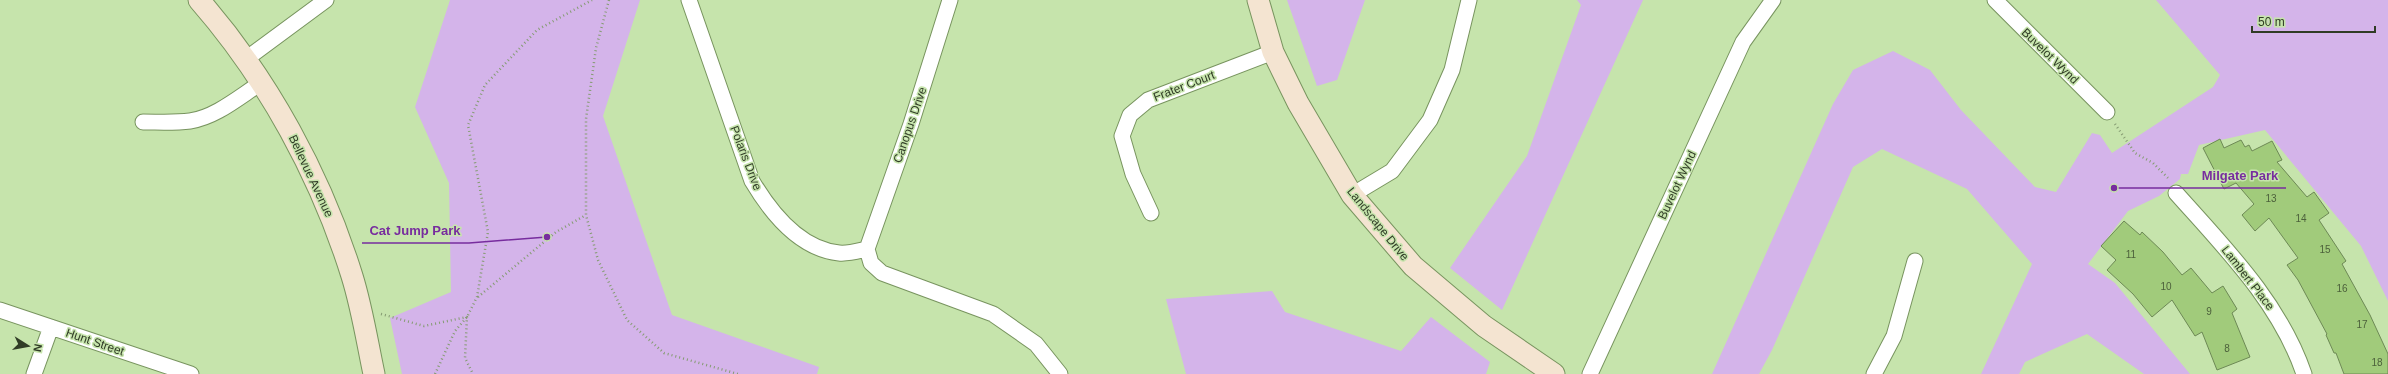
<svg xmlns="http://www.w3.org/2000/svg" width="2388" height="374" font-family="Arial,sans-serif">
<rect width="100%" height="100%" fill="#c6e4ac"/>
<!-- green -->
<path fill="#d4b4ea" d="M450,0h190l-37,116 69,199 147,52 -2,7h-415l-12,-56 61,-26 -2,-109 -34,-76z
M1287,0h78l-28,80 -20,6z
M1577,0h66l-141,310 -52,-42 77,-112 54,-151z
M2156,0h232v301l-27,-55 -96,-116 -66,15 -11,29h-7l-1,5 -21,17 -31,15 -40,53 27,19 75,91h-46l-57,-40 -62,28 -6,12h-38l51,-110 -65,-75 -85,-40 -29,18 -81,183 -13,24h-47l121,-270 20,-34 40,-19 37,19 31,40 74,77 21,5 36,-59 8,2 12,18 101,-66 7,-12z
M1272,291l13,21 116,39 30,-34 59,45 -4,12h-300l-20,-75z"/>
<!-- building -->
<path fill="#a1cb7b" stroke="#6d8955" d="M2220,139l4,9 17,-8 4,7 4,-2 3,6 20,-10 10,19 -5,2 30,35 7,-5 15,21 -10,7 27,41 -4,3 28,51 18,39v20h-44l-8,-21h-2l-8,-18 1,-1 -29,-54 -11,-15 11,-7 -29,-40 -14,13 -13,-16 12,-11 -18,-21 -12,6 -21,-41z
M2124,221l16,14 2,-3 21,20 19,23 9,-7 21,25 11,-7 14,23 -5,4 18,44 -33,13 -15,-38 -7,4 -23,-36 -20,17 -19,-23 -26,-24 9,-10 -15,-14z"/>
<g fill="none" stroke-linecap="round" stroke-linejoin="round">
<!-- street casing -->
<g stroke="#78945f" stroke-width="17">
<path id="street" d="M689,0l63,181c19,32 48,68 87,72 9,1 19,-2 28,-4l4,14 11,10 111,41 43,30 24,30
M1995,0l112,112
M246,59l80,-59
M143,122c16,0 32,1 47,-1 26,-4 49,-24 71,-38
M2176,193c49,55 104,110 128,181
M1352,195l40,-24 38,-51 22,-50 17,-70
M1151,213l-18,-39 -11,-38 8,-21 18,-15 125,-48
M867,249l44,-125 39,-124
M0,310l191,64
M34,374l17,-47
M1590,374l153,-332 30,-42
M1874,374l20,-38 21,-75"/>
</g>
<!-- secondary casing -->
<g stroke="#78945f" stroke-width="23">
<path id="secondary" d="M199,0c69,79 122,176 153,276 10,32 15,65 22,98
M1258,0l15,52 25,51 54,92 61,71 71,60 70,48"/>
</g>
<!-- path -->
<path stroke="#859b72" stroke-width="2.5" stroke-dasharray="1 3" stroke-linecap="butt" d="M609,0l-13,48 -10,71v96l12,45 29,60 37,33 74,21
M2115,124l20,29 18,10 16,16
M478,297l78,-65 30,-17
M381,314l43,12 43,-9 -2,41 8,16
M435,374l20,-43 12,-14 10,-20 11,-65 -20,-107 17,-40 52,-55 55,-30"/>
<!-- street -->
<use href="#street" stroke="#fff" stroke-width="15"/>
<!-- secondary -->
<use href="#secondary" stroke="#f4e4d1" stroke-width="21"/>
</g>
<g text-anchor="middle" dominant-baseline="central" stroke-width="3" stroke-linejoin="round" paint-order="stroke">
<!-- number labels -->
<g font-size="10" fill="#4c603b">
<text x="2271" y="198">13</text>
<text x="2301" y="218">14</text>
<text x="2325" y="249">15</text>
<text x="2131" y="254">11</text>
<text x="2166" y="286">10</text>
<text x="2342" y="288">16</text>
<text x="2209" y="311">9</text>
<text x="2362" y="324">17</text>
<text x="2227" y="348">8</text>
<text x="2377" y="362">18</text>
</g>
<!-- street labels -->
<g font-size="12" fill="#303c26" stroke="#c6e4ac">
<text transform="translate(2050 56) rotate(44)">Buvelot Wynd</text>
<text transform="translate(1184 86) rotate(-21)">Frater Court</text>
<text transform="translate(910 125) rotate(-71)">Canopus Drive</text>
<text transform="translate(746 158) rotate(69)">Polaris Drive</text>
<text transform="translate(311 176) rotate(65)">Bellevue Avenue</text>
<text transform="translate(1677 185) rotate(-65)">Buvelot Wynd</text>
<text transform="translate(1378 224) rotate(51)">Landscape Drive</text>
<text transform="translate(2248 278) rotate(52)">Lambert Place</text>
<text transform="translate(95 342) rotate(19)">Hunt Street</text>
</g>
</g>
<!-- callouts -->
<path fill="none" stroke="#772c9e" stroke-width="1.5" d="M2114 188L2193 188H2286M547 237L469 243H362"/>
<g fill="#772c9e" stroke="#c6e4ac" stroke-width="1.5">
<circle cx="2114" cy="188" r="4"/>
<circle cx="547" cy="237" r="4"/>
</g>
<g font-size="13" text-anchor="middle" font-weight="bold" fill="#772c9e" stroke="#c6e4ac" stroke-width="3" stroke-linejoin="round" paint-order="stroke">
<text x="2240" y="180">Milgate Park</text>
<text x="415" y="235">Cat Jump Park</text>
</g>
<!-- north arrow -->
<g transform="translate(28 346) rotate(101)" stroke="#c6e4ac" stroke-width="3" paint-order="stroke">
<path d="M0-3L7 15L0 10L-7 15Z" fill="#303c26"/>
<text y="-6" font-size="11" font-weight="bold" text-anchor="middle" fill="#303c26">N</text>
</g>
<!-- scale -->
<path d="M2252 26v6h123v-6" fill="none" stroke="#303c26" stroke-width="2"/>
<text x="2258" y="26" font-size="12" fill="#303c26" stroke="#c6e4ac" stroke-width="3" paint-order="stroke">50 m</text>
</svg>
